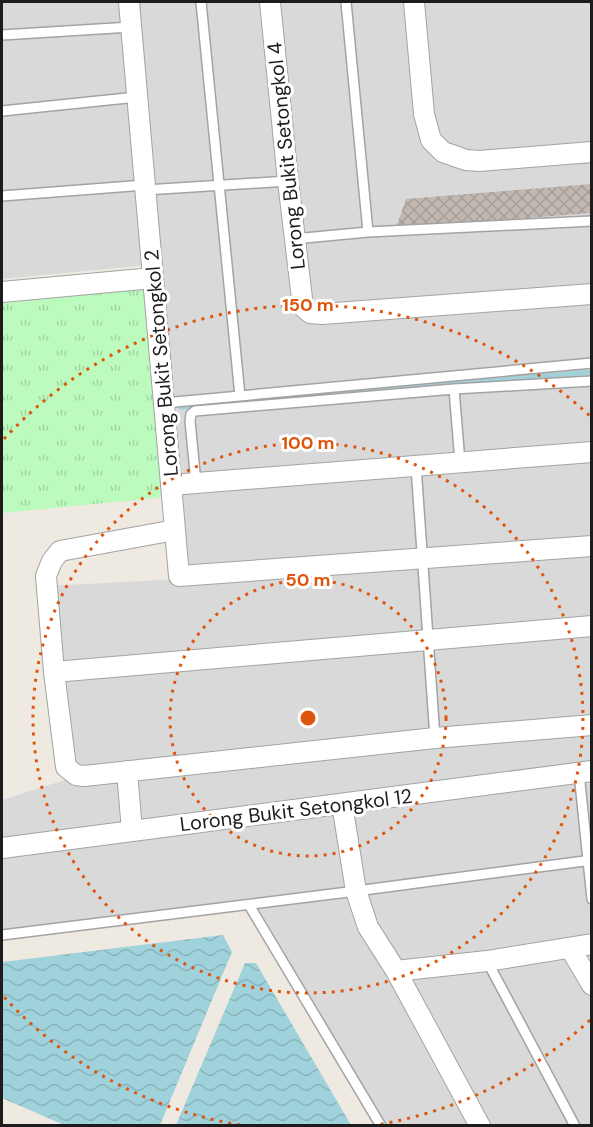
<svg xmlns="http://www.w3.org/2000/svg" width="593" height="1127" font-family="'DM Sans',sans-serif">
<defs>
<pattern id="park-tufts" width="24" height="20" patternUnits="userSpaceOnUse" patternTransform="scale(1.5)"><rect width="24" height="20" fill="#bcfabd"/><path d="M3 7l-1-3M5 7V3M7 7l1-3M15 17l-1-3M17 17v-4M19 17l1-3" fill="none" stroke="#a1d6a2"/></pattern>
<pattern id="water-waves" width="16" height="10" patternUnits="userSpaceOnUse" patternTransform="scale(1.5)"><rect width="16" height="10" fill="#a0d2dc"/><path d="M0 5q4-4 8 0t8 0" fill="none" stroke="#89b4bc"/></pattern>
<pattern id="building-cross-hatch" width="8" height="8" patternUnits="userSpaceOnUse" patternTransform="scale(1.5)"><rect width="8" height="8" fill="#c2b8b1"/><path d="M0 0l8 8M0 8l8-8" fill="none" stroke="#a69e98"/></pattern>
</defs>
<rect width="100%" height="100%" fill="#eee9e1"/>
<!-- residential -->
<path fill="#dad9d9" d="M2,2h589v1123h-214l-127,-218 -248,29v-136l66,-21 -20,-193 132,-7 -22,-315 -156,15z"/>
<!-- park -->
<path fill="url(#park-tufts)" d="M146,282l20,215 -164,16v-219z"/>
<!-- water -->
<path fill="url(#water-waves)" d="M223,935l9,17 -72,173h-96l-62,-27v-136z
M245,963h11l95,162h-175z"/>
<g fill="none" stroke-linecap="round" stroke-linejoin="round">
<!-- stream -->
<path stroke="#a0d2dc" stroke-width="5" d="M181,407l411,-35"/>
</g>
<!-- building -->
<path fill="url(#building-cross-hatch)" d="M592,184v29l-196,15 10,-29z"/>
<g fill="none" stroke-linecap="round" stroke-linejoin="round">
<!-- lane casing -->
<g stroke="#a3a3a3" stroke-width="12">
<path id="lane" d="M201,2l39,394
M346,2l22,230
M2,35l129,-8
M2,111l135,-14
M145,190l143,-9
M2,196l143,-11
M294,239l74,-7 224,-11
M454,389l6,73
M164,403l428,-40
M416,466l19,272
M196,483l-6,-62 1,-7 4,-3 259,-22 138,-8
M579,773l13,126
M249,905l132,221
M2,935l354,-44 236,-31
M487,961l88,165"/>
</g>
<!-- street casing -->
<g stroke="#a3a3a3" stroke-width="22">
<path id="street" d="M129,2l50,574 413,-30
M270,2l18,179 15,126 7,6 12,1 270,-20
M414,2l10,112 7,26 12,12 23,8 13,1 113,-9
M2,292l151,-14
M171,485l421,-33
M175,530l-115,21 -8,10 -6,15 8,96 12,95 10,8 8,1 351,-38 157,-13
M54,672l538,-46
M127,771l5,60
M342,804l14,87 12,36 28,44 84,155
M2,848l590,-77
M570,948l22,37
M396,971l91,-10 105,-17"/>
</g>
<!-- lane -->
<use href="#lane" stroke="#fff" stroke-width="9"/>
<!-- street -->
<use href="#street" stroke="#fff" stroke-width="20"/>
</g>
<!-- distance rings -->
<g fill="none" stroke="#de560d" stroke-width="3" stroke-dasharray="3 6">
<circle cx="308" cy="718" r="138"/>
<circle cx="308" cy="718" r="275"/>
<path d="M590 1020A413 413 0 0 1 376 1125M240 1125A413 413 0 0 1 4 997M4 439A413 413 0 0 1 590 416"/>
</g>
<g text-anchor="middle" dominant-baseline="central" stroke-width="6" stroke-linejoin="round" paint-order="stroke">
<!-- street labels -->
<g font-size="20" fill="#1c1c1c" stroke="#fff">
<text transform="translate(286 156) rotate(-96)">Lorong Bukit Setongkol 4</text>
<text transform="translate(161 363) rotate(-95)">Lorong Bukit Setongkol 2</text>
<text transform="translate(296 810) rotate(-7)">Lorong Bukit Setongkol 12</text>
</g>
</g>
<circle cx="308" cy="718" r="9" fill="#de560d" stroke="#fff" stroke-width="3"/>
<g font-size="18" text-anchor="middle" font-weight="bold" fill="#de560d" stroke="#fff" stroke-width="6" stroke-linejoin="round" paint-order="stroke">
<text x="308" y="311">150 m</text>
<text x="308" y="449">100 m</text>
<text x="308" y="586">50 m</text>
</g>
<!-- border -->
<rect width="593" height="1127" fill="none" stroke="#1c1c1c" stroke-width="6"/>
</svg>
